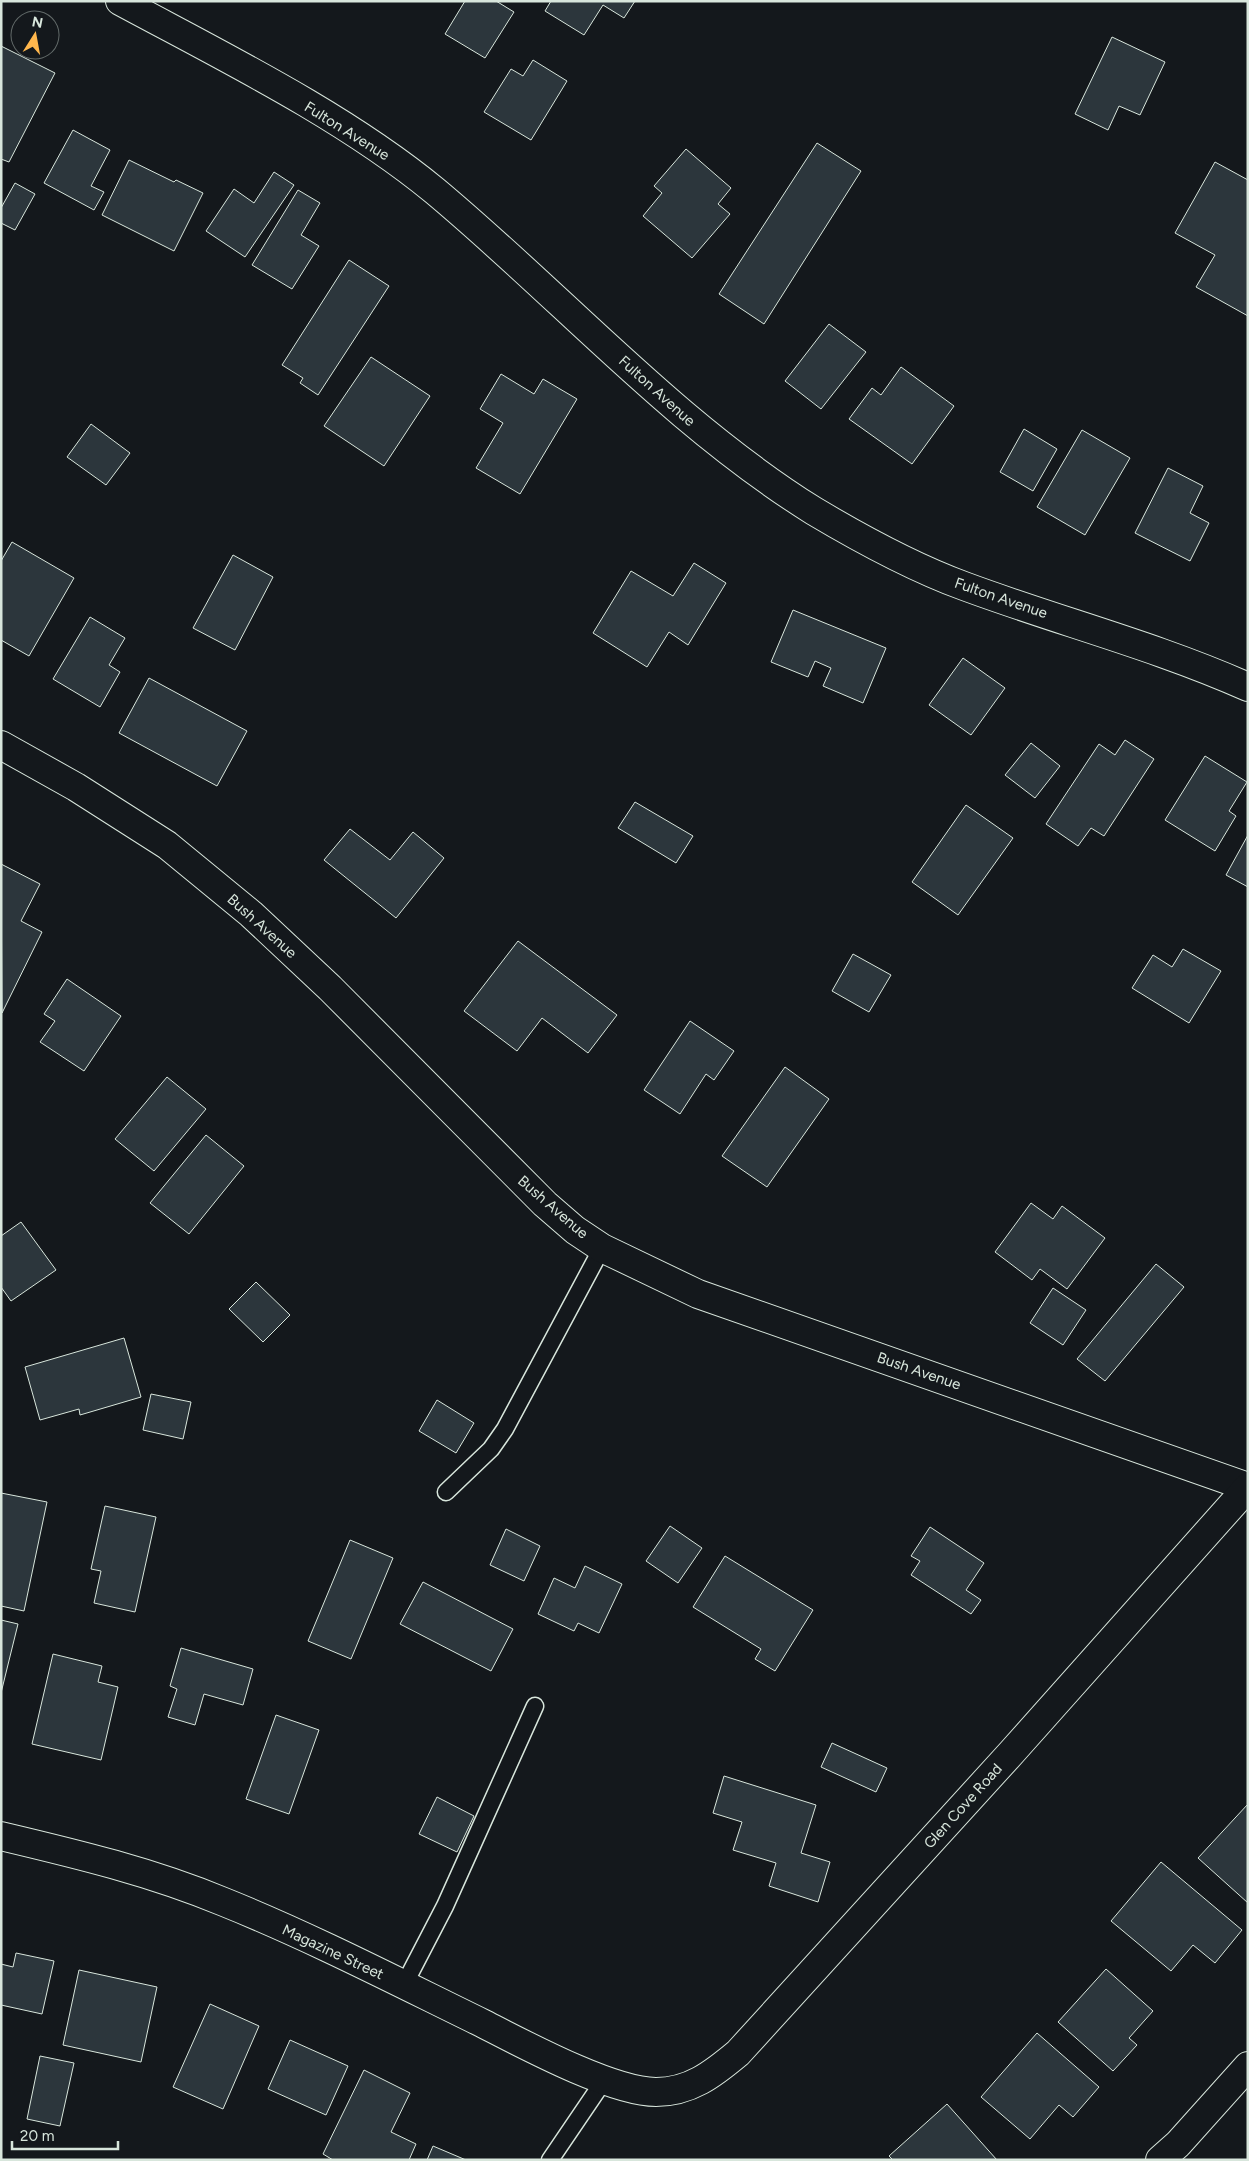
<svg xmlns="http://www.w3.org/2000/svg" width="1249" height="2161" font-family="Figtree,sans-serif">
<rect width="100%" height="100%" fill="#14181c"/>
<!-- building -->
<path fill="#2c363c" stroke="#d8e6dc" d="M465,1h31l18,11 -29,46 -40,-24z
M551,1h84l-11,17 -21,-13 -19,30 -39,-24z
M1112,37l53,25 -25,53 -21,-9 -11,24 -33,-16z
M1,46l54,27 -46,89 -8,-3z
M533,60l34,21 -36,59 -47,-28 27,-43 12,7z
M73,130l37,20 -19,36 13,6 -10,18 -50,-27z
M817,143l44,28 -97,153 -45,-30z
M686,149l45,39 -13,16 12,10 -38,44 -49,-42 19,-23 -8,-7z
M129,160l45,22 2,-2 27,13 -29,58 -72,-36z
M1215,162l33,18v136l-52,-29 19,-32 -40,-22z
M274,172l20,13 -49,72 -39,-26 28,-42 20,14z
M15,183l20,11 -20,36 -14,-7v-15z
M298,190l22,13 -19,32 18,11 -27,43 -40,-24z
M349,260l40,26 -71,109 -18,-12 3,-5 -21,-13z
M829,324l37,28 -45,57 -36,-28z
M371,357l59,39 -46,70 -60,-40z
M901,367l53,39 -42,58 -63,-45 23,-31 9,7z
M501,374l33,20 9,-15 34,20 -57,95 -44,-26 27,-45 -23,-14z
M91,424l39,29 -24,32 -39,-28z
M1024,429l33,20 -24,42 -33,-19z
M1082,430l48,28 -45,77 -48,-28z
M1168,468l35,18 -13,27 19,10 -19,38 -55,-28z
M12,542l62,36 -45,78 -28,-16v-79z
M233,555l40,22 -38,73 -42,-22z
M694,563l32,20 -38,62 -19,-13 -22,35 -54,-34 38,-62 42,25z
M793,610l93,38 -23,55 -40,-17 8,-18 -16,-7 -7,16 -37,-15z
M90,617l35,21 -16,27 11,7 -20,35 -47,-28z
M963,658l42,30 -34,47 -42,-30z
M149,678l98,53 -30,55 -98,-53z
M1125,740l29,19 -50,77 -13,-8 -13,18 -32,-22 53,-80 16,11z
M1031,743l29,23 -25,32 -30,-23z
M1205,756l42,26 -18,29 7,5 -21,35 -50,-31z
M635,802l58,34 -17,27 -58,-35z
M966,805l47,33 -55,77 -46,-33z
M350,829l40,31 23,-28 31,26 -48,60 -72,-58z
M1248,835v52l-22,-12z
M1,864l39,20 -19,37 21,11 -40,81z
M518,941l99,74 -29,38 -46,-35 -25,33 -53,-40z
M1183,949l38,22 -32,52 -57,-35 21,-33 19,12z
M853,954l38,21 -22,37 -37,-21z
M67,979l54,37 -37,55 -44,-29 15,-21 -11,-7z
M690,1021l44,30 -20,29 -8,-6 -26,40 -36,-24z
M785,1067l44,32 -62,88 -45,-31z
M167,1077l39,32 -52,62 -39,-32z
M206,1135l38,31 -55,68 -39,-31z
M1031,1203l22,16 9,-13 43,32 -38,51 -27,-20 -8,11 -37,-28z
M21,1222l35,48 -45,31 -10,-14v-51z
M1156,1264l28,23 -79,94 -28,-22z
M256,1282l34,33 -27,27 -34,-33z
M1053,1288l33,22 -23,35 -33,-22z
M124,1338l17,59 -61,18 -1,-6 -39,11 -15,-53z
M151,1394l40,8 -8,37 -40,-9z
M437,1400l37,23 -18,30 -37,-22z
M1,1493l46,9 -23,109 -23,-5z
M105,1506l51,11 -21,95 -41,-9 7,-32 -10,-2z
M670,1526l32,22 -24,35 -32,-22z
M930,1527l54,36 -18,27 15,10 -10,14 -60,-39 9,-14 -9,-5z
M506,1529l34,17 -16,35 -34,-16z
M350,1540l43,18 -42,101 -43,-18z
M725,1556l88,54 -38,61 -20,-12 6,-10 -68,-42z
M585,1566l37,18 -23,49 -21,-10 -4,8 -36,-17 16,-36 21,10z
M423,1582l90,47 -22,42 -91,-47z
M1,1620l17,4 -17,69z
M181,1648l72,21 -10,36 -39,-11 -9,31 -27,-8 9,-28 -7,-3z
M53,1654l49,12 -4,16 20,5 -17,73 -69,-16z
M276,1715l43,15 -30,84 -43,-15z
M832,1743l55,25 -11,24 -55,-25z
M724,1776l92,29 -15,48 29,9 -12,40 -49,-16 7,-23 -43,-13 9,-28 -29,-9z
M437,1797l37,19 -17,36 -38,-18z
M1248,1804v99l-50,-45z
M1161,1862l81,68 -27,33 -22,-18 -22,26 -60,-50z
M16,1953l38,8 -12,53 -41,-9v-41l12,3z
M1106,1969l47,42 -24,27 8,7 -24,26 -55,-49z
M79,1970l78,17 -16,75 -78,-17z
M210,2004l49,22 -36,83 -50,-22z
M1037,2033l62,54 -26,30 -14,-12 -29,34 -49,-42z
M290,2040l58,26 -22,49 -58,-26z
M40,2056l34,7 -14,63 -33,-7z
M364,2070l46,23 -19,39 25,12 -7,16h-76l-10,-6z
M947,2104l50,56h-104l-4,-4z
M433,2146l33,14h-39z"/>
<g fill="none" stroke-linecap="round" stroke-linejoin="round">
<!-- service casing -->
<g stroke="#d8e6dc" stroke-width="19">
<path id="service" d="M446,1492l45,-43 14,-20 97,-181
M404,1985l41,-79 90,-200
M550,2160l55,-81"/>
</g>
<!-- minor casing -->
<g stroke="#d8e6dc" stroke-width="30">
<path id="minor" d="M1,745l75,42 91,58 84,69 79,74 215,216 30,26 27,18 96,46 550,193
M1160,2160l18,-16 70,-78"/>
</g>
<!-- tertiary casing -->
<g stroke="#d8e6dc" stroke-width="30">
<path id="tertiary" d="M120,1c104,56 224,115 315,190 127,106 238,232 379,320 47,28 98,56 150,75 94,35 192,60 284,101
M1,1836c76,18 151,36 223,66 87,35 174,80 258,121 41,21 130,69 174,69 34,0 57,-18 82,-39l274,-301 236,-265"/>
</g>
<!-- service -->
<use href="#service" stroke="#14181c" stroke-width="16"/>
<!-- minor -->
<use href="#minor" stroke="#14181c" stroke-width="28"/>
<!-- tertiary -->
<use href="#tertiary" stroke="#14181c" stroke-width="28"/>
</g>
<g text-anchor="middle" dominant-baseline="central" stroke-width="4" stroke-linejoin="round" paint-order="stroke">
<!-- street labels -->
<g font-size="15" fill="#d8e6dc" stroke="#14181c">
<text transform="translate(347 131) rotate(32)">Fulton Avenue</text>
<text transform="translate(657 391) rotate(42)">Fulton Avenue</text>
<text transform="translate(1001 598) rotate(19)">Fulton Avenue</text>
<text transform="translate(262 926) rotate(42)">Bush Avenue</text>
<text transform="translate(553 1207) rotate(41)">Bush Avenue</text>
<text transform="translate(919 1371) rotate(19)">Bush Avenue</text>
<text transform="translate(963 1806) rotate(-48)">Glen Cove Road</text>
<text transform="translate(333 1952) rotate(25)">Magazine Street</text>
</g>
</g>
<!-- border -->
<rect width="1249" height="2161" fill="none" stroke="#d8e6dc" stroke-width="5"/>
<!-- north arrow -->
<g transform="translate(35 35) rotate(11)"><circle r="24" fill="#14181c" stroke="#626a69"/>
<path d="M0-4L9 19L0 12L-9 19Z" fill="#ffb74d"/>
<text y="-8" font-size="14" font-weight="bold" text-anchor="middle" fill="#d8e6dc">N</text>
</g>
<!-- scale -->
<path d="M12 2141v8h106v-8" fill="none" stroke="#d8e6dc" stroke-width="2.5"/>
<text x="20" y="2141" font-size="15" fill="#d8e6dc" stroke="#14181c" stroke-width="4" paint-order="stroke">20 m</text>
</svg>
